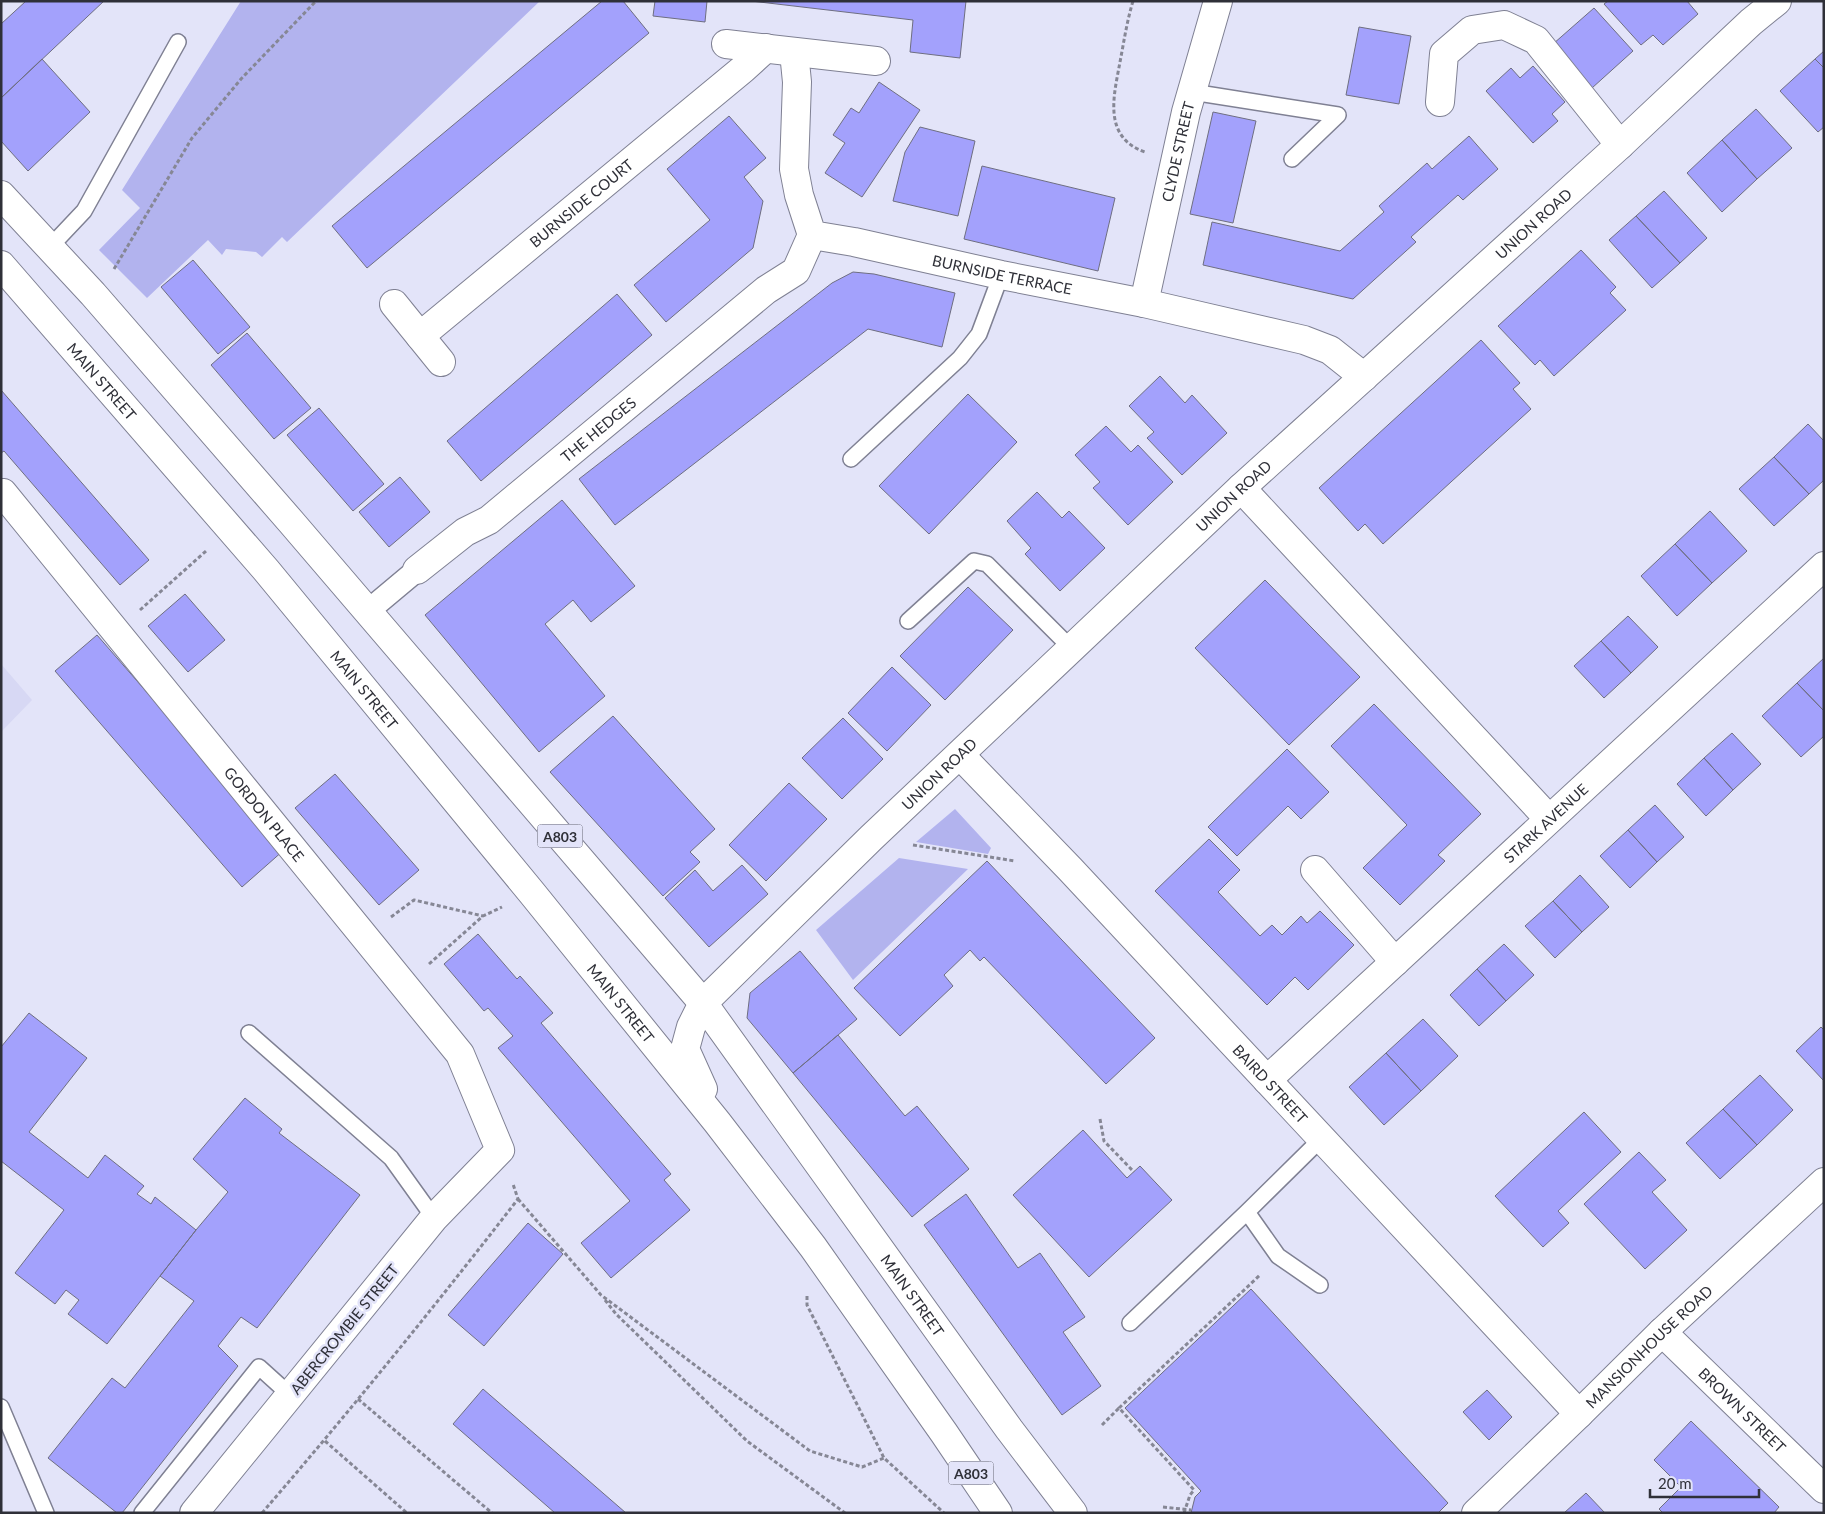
<svg xmlns="http://www.w3.org/2000/svg" width="1825" height="1514" font-family="Lato,sans-serif">
<rect width="100%" height="100%" fill="#e3e4f9"/>
<!-- built -->
<path fill="#d7d8f4" d="M1,664l31,36 -31,32z"/>
<!-- green -->
<path fill="#b2b3ee" d="M241,1h299l-253,241 -5,-5 -20,20 -6,-5 -30,-3 -4,6 -14,-15 -61,58 -48,-48 41,-42 -18,-18z
M955,809l36,39 -3,6 -72,-12z
M899,858l69,11 -115,111 -37,-50z"/>
<!-- building -->
<path fill="#a3a1fc" stroke="#6e6e81" d="M26,1h78l-103,97v-74z
M602,1h21l26,32 -282,235 -35,-42z
M655,1h52l-2,21 -52,-6z
M751,1h215l-6,57 -50,-6 3,-32z
M1608,1h79l11,13 -35,31 -10,-10 -12,10 -37,-41z
M1594,8l39,43 -41,37 -39,-44z
M1359,27l52,9 -12,68 -53,-9z
M1824,51v17l-9,-9z
M42,59l48,53 -62,59 -27,-30v-43z
M1815,59l9,9v59l-6,5 -38,-41z
M1533,66l32,36 -13,12 6,7 -25,22 -47,-52 25,-23 9,10z
M879,82l41,28 -58,87 -37,-24 20,-30 -12,-8 18,-27 8,5z
M1756,109l36,39 -35,31 -35,-39z
M1213,112l43,9 -23,102 -43,-9z
M729,116l37,42 -22,19 19,24 -10,47 -87,74 -32,-37 76,-65 -43,-51z
M920,127l55,14 -17,75 -65,-15 12,-49z
M1469,136l29,33 -35,31 -5,-5 -47,42 5,5 -63,57 -150,-34 9,-43 128,29 44,-39 -5,-6 48,-43 5,6z
M1722,140l35,39 -35,33 -35,-39z
M982,166l133,32 -17,73 -134,-32z
M1664,191l43,47 -27,25 -44,-47z
M1636,216l44,47 -28,25 -43,-48z
M1581,250l35,37 -6,6 16,17 -72,66 -14,-16 -5,5 -37,-39z
M193,260l57,67 -32,27 -57,-67z
M853,272l21,2 81,19 -13,54 -74,-18 -253,196 -36,-46 253,-196z
M617,294l35,41 -171,146 -34,-40z
M247,333l64,75 -37,31 -63,-74z
M1481,340l39,43 -7,6 18,20 -148,135 -18,-20 -7,7 -39,-43z
M1160,376l25,27 7,-8 35,38 -45,42 -35,-37 7,-6 -25,-26z
M1,390l148,170 -29,25 -116,-134 -3,2z
M968,394l49,48 -88,92 -50,-48z
M319,408l65,76 -31,27 -66,-76z
M1808,424l16,17v39l-15,14 -35,-37z
M1106,426l25,26 7,-7 35,37 -45,43 -35,-37 7,-6 -25,-27z
M1774,457l35,37 -35,32 -35,-37z
M400,477l30,35 -41,35 -30,-35z
M1037,492l25,26 7,-7 36,37 -45,43 -35,-37 6,-6 -24,-27z
M562,500l73,86 -44,36 -18,-22 -28,24 60,72 -66,56 -114,-137z
M1710,511l37,40 -35,32 -37,-39z
M1675,544l37,39 -35,33 -36,-40z
M1265,580l95,97 -71,68 -94,-97z
M968,587l45,43 -68,70 -45,-44z
M185,594l40,46 -37,32 -40,-46z
M1628,616l30,31 -27,26 -30,-32z
M97,635l187,215 -42,37 -187,-216z
M1601,641l30,32 -27,25 -30,-32z
M1824,658v53l-27,-28z
M892,667l39,38 -44,46 -39,-38z
M1797,683l27,28v25l-23,21 -39,-41z
M1374,704l107,110 -43,41 7,6 -45,44 -37,-37 44,-43 -76,-79z
M613,716l102,113 -25,23 10,10 -37,34 -113,-124z
M843,718l40,41 -41,40 -40,-41z
M1732,733l29,31 -28,26 -29,-32z
M1287,749l42,43 -28,27 -13,-13 -51,50 -29,-29z
M1704,758l29,32 -27,26 -29,-32z
M335,774l84,96 -40,35 -84,-97z
M789,783l38,36 -61,62 -37,-36z
M1655,805l29,32 -27,25 -29,-32z
M1628,830l29,32 -27,26 -30,-32z
M1209,839l31,31 -22,22 42,44 12,-11 10,10 19,-19 6,7 13,-12 34,34 -46,45 -13,-13 -28,28 -112,-114z
M987,861l168,177 -49,46 -122,-127 -4,4 -10,-11 -26,25 9,11 -53,50 -46,-48z
M742,865l26,29 -59,53 -44,-49 30,-28 18,21z
M1580,875l29,32 -27,25 -29,-31z
M1553,901l29,31 -27,26 -30,-32z
M478,934l39,45 3,-3 33,37 -12,10 130,151 -7,6 26,30 -79,68 -30,-35 49,-42 -132,-153 15,-12 -25,-28 -4,3 -40,-47z
M1504,944l30,31 -28,26 -29,-32z
M800,951l57,68 -64,54 -46,-55 3,-25z
M1477,969l29,32 -27,25 -29,-31z
M29,1013l58,45 -58,74 59,46 17,-23 39,31 -7,8 14,10 4,-7 41,33 -89,114 -39,-30 11,-14 -13,-10 -11,14 -40,-31 49,-63 -63,-49v-114z
M1423,1019l35,37 -37,35 -35,-38z
M1821,1027l3,3v51l-28,-30z
M838,1035l67,81 12,-10 52,63 -57,48 -119,-144z
M1386,1053l35,38 -37,34 -35,-38z
M1760,1075l33,35 -36,35 -34,-36z
M245,1098l37,31 -3,4 81,62 -103,133 -16,-11 -23,29 20,20 -116,147h-5l-69,-55 64,-80 13,10 69,-87 -34,-25 36,-46 32,-38 -35,-33z
M1723,1109l34,36 -37,34 -34,-36z
M1584,1112l37,40 -63,59 11,12 -26,24 -48,-51z
M1083,1130l44,48 13,-12 32,34 -83,77 -76,-82z
M1639,1152l27,28 -14,12 35,38 -42,39 -61,-65z
M966,1194l52,74 22,-15 45,64 -22,15 38,54 -39,29 -138,-190z
M528,1223l35,31 -79,92 -36,-31z
M1251,1289l197,214 -10,10h-247l4,-16 6,-6 -76,-83z
M483,1389l143,124h-71l-102,-89z
M1487,1390l25,27 -23,23 -26,-28z
M1691,1421l88,86 -5,6h-111l-4,-4 22,-22 -27,-27z
M1586,1493l19,20h-41z"/>
<g fill="none" stroke-linecap="round" stroke-linejoin="round">
<!-- service casing -->
<g stroke="#7f8093" stroke-width="18">
<path id="service" d="M1192,92l146,23 -46,44
M50,247l34,-36 94,-169
M851,459l109,-101 19,-24 22,-59
M908,621l66,-60 13,3 85,85
M249,1033l142,125 43,60
M1247,1212l31,44 42,29
M1130,1323l117,-111 74,-73
M1,1407l45,106
M142,1513l117,-146 31,28"/>
</g>
<!-- pedestrian casing -->
<g stroke="#7f8093" stroke-width="25">
<path id="pedestrian" d="M368,611l49,-41"/>
</g>
<!-- minor casing -->
<g stroke="#7f8093" stroke-width="30">
<g id="minor">
<path d="M726,44l150,17"/>
<path id="s1" d="M794,52l3,30 -3,87 5,26 13,40 42,7 147,33 143,28 160,37 26,10 34,27"/>
<path d="M1440,102l4,-48 28,-24 32,-5 32,15 84,105"/>
<path id="s2" d="M1144,303l42,-191 32,-111"/>
<path d="M394,304l47,58"/>
<path id="s3" d="M420,336l323,-267 23,-21"/>
<path d="M1241,488l308,331"/>
<path id="s4" d="M3,493l457,561 40,96 -66,68 -240,295"/>
<path id="s5" d="M417,570l48,-38 24,-12 277,-230 30,-19 16,-36"/>
<path id="s6" d="M960,755l110,114 509,545"/>
<path d="M1315,870l80,92"/>
<path id="s7" d="M1267,1080l557,-514"/>
<path id="s8" d="M1662,1332l162,157"/>
<path id="s9" d="M1476,1513l103,-99 83,-82 162,-150"/>
</g>
</g>
<!-- tertiary casing -->
<g stroke="#7f8093" stroke-width="30">
<g id="tertiary">
<path id="s10" d="M703,1003l168,-165 370,-350 379,-343 131,-123 26,-21"/>
</g>
</g>
<!-- primary casing -->
<g stroke="#7f8093" stroke-width="30">
<g id="primary">
<path id="s11" d="M1,195l92,99 199,229 411,480 306,426 64,84"/>
<path id="s12" d="M1,265l265,305 266,323 185,229 96,125 131,186 54,80"/>
<path d="M703,1089l-18,-40 6,-22 12,-24"/>
</g>
</g>
<!-- path -->
<path stroke="#868795" stroke-width="3" stroke-dasharray="4 2.5" stroke-linecap="butt" d="M1133,1c-6,20 -9,40 -13,61 -6,33 -18,75 25,90
M114,269l78,-131 49,-59 75,-78
M140,610l66,-59
M913,845l102,16
M391,917l23,-17 69,16
M429,964l54,-48 19,-9
M1100,1119l4,22 30,31
M518,1199l83,96 209,156 52,16 22,-9
M807,1296v9l77,153 60,55
M605,1300l11,14 131,127 98,72
M358,1399l134,114
M1102,1425l17,-17
M325,1441l82,72
M1163,1507l28,3
M262,1513c88,-102 173,-207 256,-314l-5,-15
M1184,1513l6,-18 4,-5 -75,-82 141,-133"/>
<!-- service -->
<use href="#service" stroke="#fff" stroke-width="15"/>
<!-- pedestrian -->
<use href="#pedestrian" stroke="#fff" stroke-width="22"/>
<!-- minor -->
<use href="#minor" stroke="#fff" stroke-width="28"/>
<!-- tertiary -->
<use href="#tertiary" stroke="#fff" stroke-width="28"/>
<!-- primary -->
<use href="#primary" stroke="#fff" stroke-width="28"/>
</g>
<g text-anchor="middle" dominant-baseline="central" stroke-width="5" stroke-linejoin="round" paint-order="stroke">
<!-- shield labels -->
<g fill="#e3e4f9" stroke="#656672" stroke-width="1">
<rect x="537.5" y="824.5" width="45" height="23" rx="4"/>
<rect x="948.5" y="1461.5" width="45" height="23" rx="4"/>
</g>
<g font-size="14" font-weight="bold" fill="#2f3038">
<text x="560" y="836">A803</text>
<text x="971" y="1473">A803</text>
</g>
<!-- street labels -->
<g font-size="15" fill="#2f3038" stroke="#e3e4f9">
<text stroke="none"><textPath href="#s2" startOffset="155">CLYDE STREET</textPath></text>
<text stroke="none"><textPath href="#s3" startOffset="209">BURNSIDE COURT</textPath></text>
<text stroke="none"><textPath href="#s10" startOffset="1139">UNION ROAD</textPath></text>
<text stroke="none"><textPath href="#s1" startOffset="380">BURNSIDE TERRACE</textPath></text>
<text stroke="none"><textPath href="#s12" startOffset="154">MAIN STREET</textPath></text>
<text stroke="none"><textPath href="#s5" startOffset="230">THE HEDGES</textPath></text>
<text stroke="none"><textPath href="#s10" startOffset="734">UNION ROAD</textPath></text>
<text stroke="none"><textPath href="#s12" startOffset="559">MAIN STREET</textPath></text>
<text stroke="none"><textPath href="#s10" startOffset="329">UNION ROAD</textPath></text>
<text stroke="none"><textPath href="#s4" startOffset="414">GORDON PLACE</textPath></text>
<text stroke="none"><textPath href="#s7" startOffset="379">STARK AVENUE</textPath></text>
<text stroke="none"><textPath href="#s12" startOffset="964">MAIN STREET</textPath></text>
<text stroke="none"><textPath href="#s6" startOffset="452">BAIRD STREET</textPath></text>
<text stroke="none"><textPath href="#s11" startOffset="1430">MAIN STREET</textPath></text>
<text transform="translate(344 1329) rotate(-51)">ABERCROMBIE STREET</text>
<text stroke="none"><textPath href="#s9" startOffset="240">MANSIONHOUSE ROAD</textPath></text>
<text stroke="none"><textPath href="#s8" startOffset="112">BROWN STREET</textPath></text>
</g>
</g>
<!-- border -->
<rect width="1825" height="1514" fill="none" stroke="#2f3038" stroke-width="5"/>
<!-- scale -->
<path d="M1650 1489v8h109v-8" fill="none" stroke="#2f3038" stroke-width="2.5"/>
<text x="1658" y="1489" font-size="15" fill="#2f3038" stroke="#e3e4f9" stroke-width="4" paint-order="stroke">20 m</text>
</svg>
